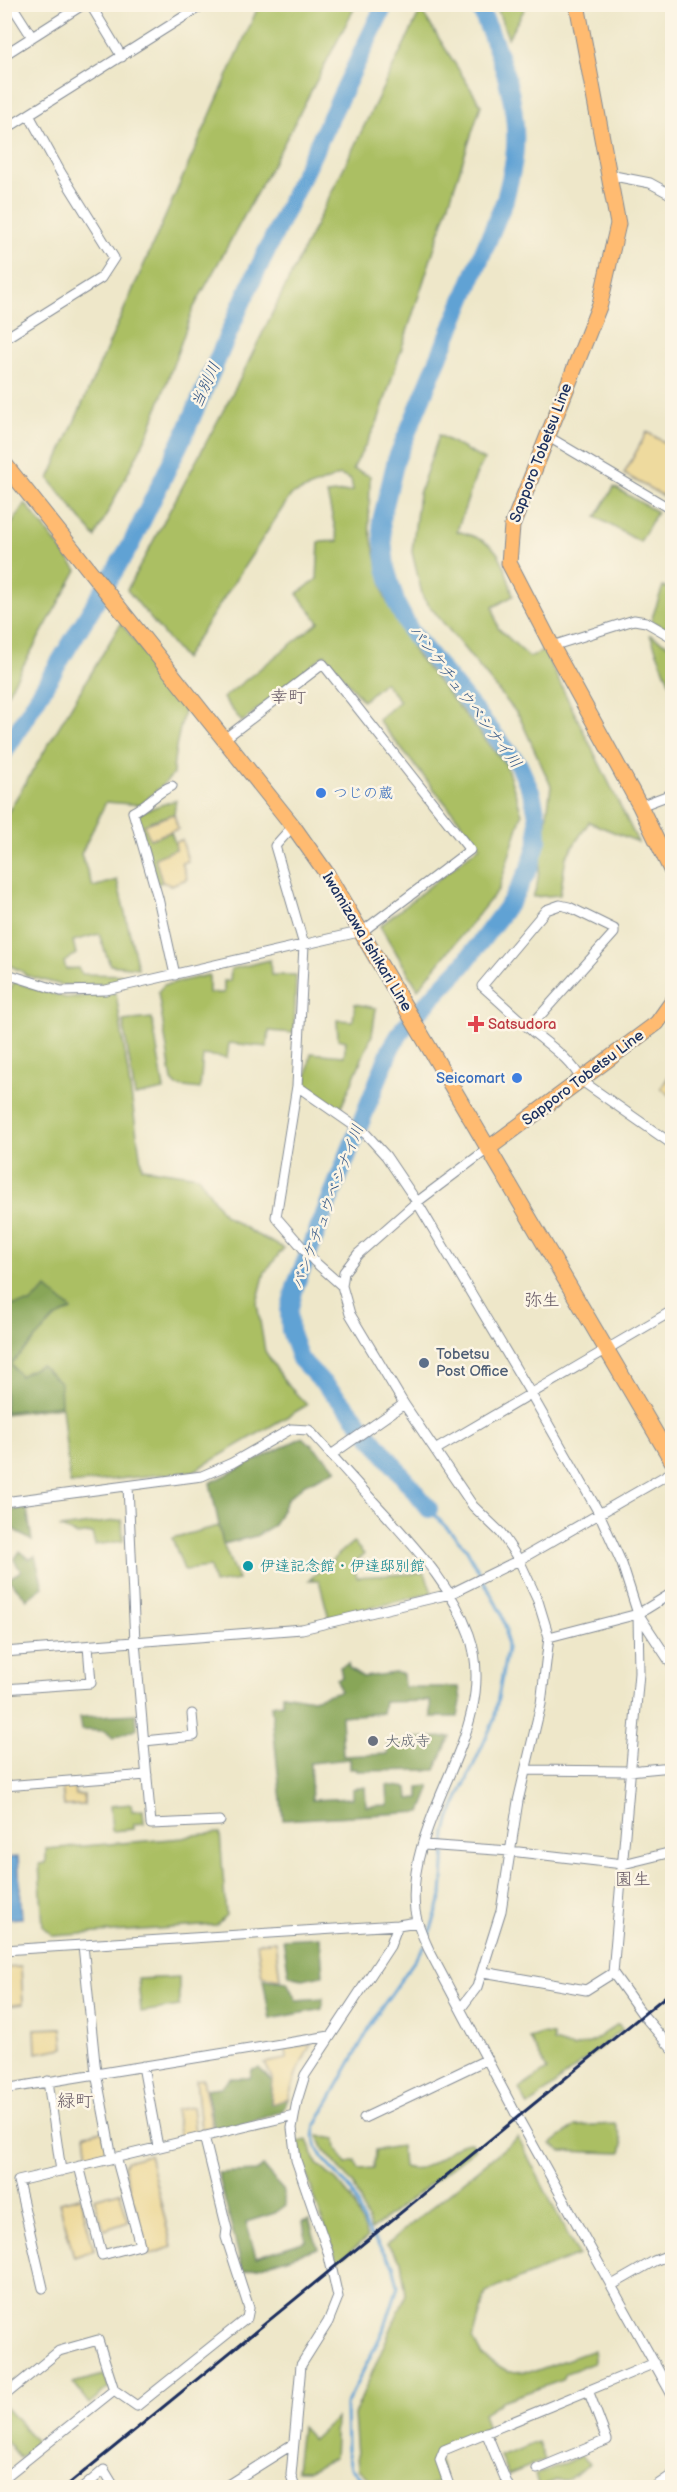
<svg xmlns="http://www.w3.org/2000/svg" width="677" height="2492" font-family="'Balsamiq Sans','Klee One',sans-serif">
<rect width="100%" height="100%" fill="#fcf5e5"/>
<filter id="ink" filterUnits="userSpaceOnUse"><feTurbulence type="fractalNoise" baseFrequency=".0167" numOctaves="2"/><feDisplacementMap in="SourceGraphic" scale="12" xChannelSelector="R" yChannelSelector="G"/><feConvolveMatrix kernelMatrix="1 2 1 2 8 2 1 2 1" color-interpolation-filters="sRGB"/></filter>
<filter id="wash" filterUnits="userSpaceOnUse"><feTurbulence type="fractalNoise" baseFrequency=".008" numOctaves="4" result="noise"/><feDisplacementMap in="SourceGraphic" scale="24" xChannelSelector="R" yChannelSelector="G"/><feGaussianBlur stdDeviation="1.35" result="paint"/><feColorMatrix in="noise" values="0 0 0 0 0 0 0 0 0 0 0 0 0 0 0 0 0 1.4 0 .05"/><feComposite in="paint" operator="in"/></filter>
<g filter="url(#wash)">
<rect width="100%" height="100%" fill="#eee7c9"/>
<!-- green -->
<path fill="#abbf63" stroke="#637760" stroke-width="1.5" d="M259,5h97l-74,142 -89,162 -44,123 -54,105 -46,-58z
M496,5h31l-19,33z
M421,10l60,95 -103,316 -25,48 17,7 -1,50 16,72 30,55 91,112 16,49 -23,75 -81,100 -38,-63 100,-80 -102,-126 22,-19 -16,-19 -21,19 -38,-47 -83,68 -19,-24 96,-76 -22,-28 20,-15 2,-37 19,-1 -11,-47 26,-3 -2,-11 -11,-5 -49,20 -107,164 -57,-69 112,-209z
M439,435l45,25 -8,15 -19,56c43,12 45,24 56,65l-20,11 5,21 31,29 15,-6 94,191 -49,-20 -23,35 -6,38 -27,2 4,-12 14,-99 -32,-70 -96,-118 -11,-46 7,-58z
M614,487l43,25 -17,30 -44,-25z
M25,503l52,67 -72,128v-163z
M663,586l9,5v42l-21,-12z
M121,623l45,58 20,19c-4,25 -13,49 -13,75l-32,30 -35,-3 -25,52 12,33 24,-7 21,88 -28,-3 -11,-31 -26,7 3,13 -12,8 2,7 12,-1 4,6 50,1 1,3 -32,7h-40l-36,-10 -2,-3 -18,-9v-146z
M650,635l22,12v42z
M176,800l-2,14 -24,7v18l21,-7 6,17 -22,9 7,24 -5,2 -20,-69 3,-3z
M270,960l1,15h25l-2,58 -25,-2 -2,16 -38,-4 -2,15 -24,-3 -3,34 -23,-3 -5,-5 -14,-89 6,-7 45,-10v18h15v-12h6l1,-12z
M14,982l52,16 50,-5 26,175 56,8 26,39 31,19 29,14 -19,24 -8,31 8,48 20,31 22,23 -113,66 -124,13 -8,-77 -57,7v-413z
M355,1004l21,4 -4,27 -32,75 -30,-20 -4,-6 5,-31 33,3 2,-15 -8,-2 -1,-19 16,1z
M152,1018l12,72 -29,6 -12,-75z
M122,1520l1,21 -28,4 -3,-12 -15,2 -16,-7z
M219,1526l4,18 15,36 -24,4 -4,-17 -26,3 -12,-32z
M353,1542l11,12 -11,11 4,12 68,-4 7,20 -103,25 -10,-38h-10z
M131,1804l1,7 11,-1 1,13 -10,1v5l-22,2 -2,-25z
M220,1833l6,82 -10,10 -163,11 -10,-9 -4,-63 7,-1v-14l138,-11 9,-3z
M179,1977v29l-38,6 -3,-33z
M618,2024l5,5 -95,77 -9,-17 28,-19 -17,-32 12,-4 11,1v7l20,6 19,-6z
M616,2124l7,20 -2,9 -60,-2 -10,-7 24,-18z
M318,2136l18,3 1,9 9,16 9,-3 4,8 15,-1 1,-18 26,-4 2,21c33,9 42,-25 69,-25l3,7 -104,81 -17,-45 -30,-35z
M518,2137l60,118 -92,37 -13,47 9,17 27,16 26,-1 59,-21v13l-28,10 -3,7 -61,21 -19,12 5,16 -52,21 8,29 -15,8h-51l-20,-18 -4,-54 52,-121 -5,-33 -14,-17z
M307,2140l10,24 20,17 14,17 17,39 -31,25 -33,-95 -6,-25z
M104,2375l5,12 -20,17 -16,-21z
M5,2407l32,36 -17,15 -15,-17z
M336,2418l-2,40 -24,12h-14l5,-43 12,13z
M538,2442l7,18 -37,15 -8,-18z
M582,2456l8,8 -23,16h-10l-18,7 -4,-12z"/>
<!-- forest -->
<path fill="#88a659" stroke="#526a5c" stroke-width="1.5" d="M47,1288l25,22 -17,8 -44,46 9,12 20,-11 20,17 1,23 -56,7v-106l25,-3z
M303,1437l34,32 -32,15 -17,14 -14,27 -18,11 -33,8 -13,-61z
M27,1508l5,33 -27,-17v-13z
M20,1551l10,8 5,-3 8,31 -16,12 -19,-20 13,-8 -7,-11z
M348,1663l1,5 14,9 32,-4 8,1 1,13h55l2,14 -3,16h-27l-1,-16 -46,1 -2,11 -41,3 2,40 45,-2v-10h19l1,-6 42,-1 -15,33 -79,1v-2h-6v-10l-40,4 2,37 40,-2v-9l13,-2 1,19 22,-1 -1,-20 21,3 1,11 10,-1v-11l10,-1v6l-8,20 -138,8 -12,-115 11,-2v-9l31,5 27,-8 -3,-12 5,-2 -2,-10z
M136,1714l1,14 -24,10 -8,-7 -23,-1 -2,-13z
M320,1937l3,38 -21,4 -13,-3 -6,-37z
M263,1979l24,3 9,18 27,-2 -1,11 -52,10z
M259,2068l13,14 -1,21 17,-4 -6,12 -34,12 -33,8 -9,-42 15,-2 9,-9h20l2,-8z
M263,2167l19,22 4,16 -11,8 -29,9 10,35 50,-16 -3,-19 6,-2 9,28 -75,24 -25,-99 38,-2z"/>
<!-- sand -->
<path fill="#eeda9e" stroke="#84847e" stroke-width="1.5" d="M647,432l25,15v54l-48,-27z
M174,814l4,15 -28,10 -6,-14z
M182,840l6,21 -6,2 5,16 -16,6 -9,-3 -7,-24 21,-9 -1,-7z
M672,1071v26l-11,-9z
M74,1785l1,10h9v10l-20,1 -2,-20z
M275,1941l5,38 -18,-3 -5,-33z
M21,1967l2,37 -17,2 -1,-38z
M62,2028l2,20 -28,5 -1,-24z
M311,2044l-15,30 -8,25 -17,5 2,-23 -8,-18 22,-4 -1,-11z
M203,2079l9,48 -11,2 -5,-49z
M192,2107l3,25 -15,5 -5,-27z
M103,2131l4,22 -19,5 -3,-24z
M149,2155l23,92 -23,8 -25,-88 2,-6z
M120,2192l8,30 -24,8 -10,-31z
M80,2197l14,53 -20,7 -15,-55z"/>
<!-- water -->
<path fill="#61a2d4" stroke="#3e6899" stroke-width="1.5" d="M18,1857l4,61 -17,1v-61z"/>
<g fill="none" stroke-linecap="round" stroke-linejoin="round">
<!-- stream -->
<path stroke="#61a2d4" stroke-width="3" d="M427,1941l15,-45 4,-63 4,-16 44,-97 13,-71 -1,-20 -5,-16 -35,-65 -37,-39
M370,2488l-19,-20 -4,-17 -1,-46 39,-78 13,-41 -5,-21 -28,-39 -13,-35 -30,-34 -5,-9 -3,-11 2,-12 61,-111 47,-67"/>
<!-- river -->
<path stroke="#61a2d4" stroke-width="18" d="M4,753l127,-209 56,-115 57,-131 141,-294
M429,1509l-79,-98 -50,-52 -10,-28 -1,-20 7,-27 94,-234 14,-23 59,-62 49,-65 18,-33 8,-27 -1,-25 -5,-21 -13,-29 -108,-133 -14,-27 -11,-37 -5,-47 15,-61 109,-260c3,-13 7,-27 9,-41 7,-55 -14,-106 -36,-155"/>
</g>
</g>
<g filter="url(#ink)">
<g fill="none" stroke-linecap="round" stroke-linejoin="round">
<!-- street casing -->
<g stroke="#848b94" stroke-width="11">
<path id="street" d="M11,4l21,33
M90,4l32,53
M4,55l80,-51
M4,130l200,-126
M609,175l41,8 22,12
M4,339l97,-61 13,-20 -53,-85 -32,-58
M547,436l125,74
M552,646l82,-26 12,2 26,15
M172,786c-16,6 -23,18 -39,26l25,86 17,77
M640,806l32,-12
M293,826l-18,20 29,99 -7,141 -21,131 39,45 27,24
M4,973l57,18 45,-1 257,-59 107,-81 -147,-186 -100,76
M529,1028l85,-95v-4l-45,-22 -9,-2 -14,5 -64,76c17,15 33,30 50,45 18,15 39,28 50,50l90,63
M297,1086l69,48 20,22 31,46 114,192 68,119 23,51 16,50 1,59 -26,300 30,42 29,34
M435,1450l237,-139
M331,1455l73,-51
M128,1486l7,156 16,182 69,-3
M4,1502l198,-26 30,-13 59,-34 18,1c26,29 51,57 77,85 33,37 66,72 83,119 34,95 -65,180 -54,277 2,14 8,26 14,39l88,166 155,279
M639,1615l33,50
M549,1637l89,-23 34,-21
M4,1652l298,-23 148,-35 69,-34 153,-88
M4,1689l87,-6 -3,-37
M144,1741l50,-5 -2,-22
M526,1770l103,1 43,-4
M4,1786l143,-11
M424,1845l86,6 113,13 49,-12
M83,1945l13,128 16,85
M4,1950l394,-25 19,-3
M483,1972l103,18 27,-17
M461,2008l16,-21 24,-76 17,-110 23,-97 8,-67 -11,-36 -19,-41 -18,-27 -28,-27 -69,-102 -54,-90 -8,-28 2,-14 14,-18 59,-52 72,-54
M143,2066l15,81
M48,2081l13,90
M4,2089l326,-53
M364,2118l124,-59
M79,2166l23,89 38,-10 -24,-88
M612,2285l42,-24 18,-7
M43,2288l-25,-107 276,-66
M4,2396l55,-45 39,-11 16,50 23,16 110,-88 2,-10 -23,-71 1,-8 -23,-93
M486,2432l23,56
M537,2469l70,-29 -19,-50
M4,2478l110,-88
M83,2488l21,-18 11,18
M223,2488l70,-44
M295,2488l-4,-13 10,-110 27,-43 10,-25 -10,-45 -32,-92 -4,-32 5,-27 8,-26 85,-129 8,-21
M450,2488l-10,-28 4,-10 211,-87
M653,2488l19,-13"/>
</g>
<!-- primary casing -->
<g stroke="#848b94" stroke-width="17">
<path id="primary" d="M577,4l41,220 -18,80 -88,222 -3,37 43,83 88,160 32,66
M4,463l289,363 34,48 345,587
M489,1148l168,-125 15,-21"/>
</g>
<!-- street -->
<use href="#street" stroke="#fff" stroke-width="9"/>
<!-- primary -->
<use href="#primary" stroke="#ffbb71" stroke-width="15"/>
<!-- rail -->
<path stroke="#1b2f5e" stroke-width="3" d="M64,2488l608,-497"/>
</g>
</g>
<!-- markers -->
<g fill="#3f7fe0" stroke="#fcf5e5" stroke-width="2">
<circle cx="321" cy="793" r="6"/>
<circle cx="517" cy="1078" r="6"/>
</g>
<path fill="#e0444e" stroke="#fcf5e5" stroke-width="2" d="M473 1015h6v6h6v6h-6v6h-6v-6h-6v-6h6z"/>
<circle fill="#5c6f8a" stroke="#fcf5e5" stroke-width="2" cx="424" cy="1363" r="6"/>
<circle fill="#0f9aa8" stroke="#fcf5e5" stroke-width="2" cx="248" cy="1566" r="6"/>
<circle fill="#6b7280" stroke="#fcf5e5" stroke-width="2" cx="373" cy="1741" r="6"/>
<g text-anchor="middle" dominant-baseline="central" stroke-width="5" stroke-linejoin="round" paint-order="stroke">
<!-- street labels -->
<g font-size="15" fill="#1b2f5e" stroke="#fcf5e5">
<text transform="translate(541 453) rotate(-69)">Sapporo Tobetsu Line</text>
<text transform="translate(367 942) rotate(59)">Iwamizawa Ishikari Line</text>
<text transform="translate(583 1078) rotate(-37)">Sapporo Tobetsu Line</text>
</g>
<!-- shop labels -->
<g font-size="15" fill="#366cbe" stroke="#fcf5e5" text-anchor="start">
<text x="333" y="793">つじの蔵</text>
<text x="505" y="1078" text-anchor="end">Seicomart</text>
</g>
<!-- health labels -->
<g font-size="15" fill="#be3a42" stroke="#fcf5e5" text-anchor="start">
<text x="488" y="1024">Satsudora</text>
</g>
<!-- service labels -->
<g font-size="15" fill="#4e5e75" stroke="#fcf5e5" text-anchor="start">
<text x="436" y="1354">Tobetsu<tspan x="436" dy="17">Post Office</tspan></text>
</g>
<!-- culture labels -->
<g font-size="15" fill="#0d838f" stroke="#fcf5e5" text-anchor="start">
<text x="260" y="1566">伊達記念館・伊達邸別館</text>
</g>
<!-- worship labels -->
<g font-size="15" fill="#5b616d" stroke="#fcf5e5" text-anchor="start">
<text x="385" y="1741">大成寺</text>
</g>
<!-- water labels -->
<g font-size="16" font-style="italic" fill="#345787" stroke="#fcf5e5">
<text transform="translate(206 385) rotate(-65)">当別川</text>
<text transform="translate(465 697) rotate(53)">パンケチュウベシナイ川</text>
<text transform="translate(328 1207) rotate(-69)">パンケチュウベシナイ川</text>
</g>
<!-- quarter labels -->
<g font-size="18" fill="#675a66" stroke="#fcf5e5">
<text x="288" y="697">幸町</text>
<text x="542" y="1300">弥生</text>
<text x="633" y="1879">園生</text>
<text x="75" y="2101">緑町</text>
</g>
</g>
<!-- margin -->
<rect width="677" height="2492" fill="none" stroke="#fcf5e5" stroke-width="24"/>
</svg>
